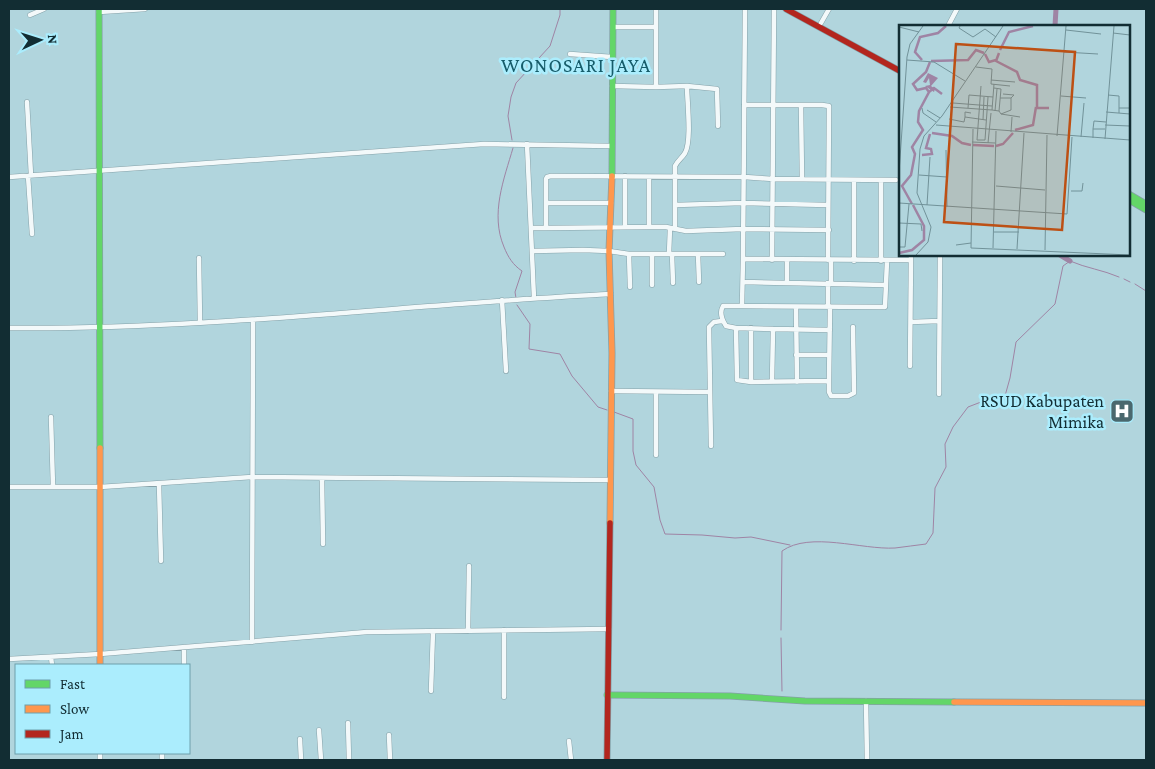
<svg xmlns="http://www.w3.org/2000/svg" width="1155" height="769" font-family="'Crimson Pro',serif">
<rect width="100%" height="100%" fill="#b1d5dd"/>
<g fill="none" stroke-linecap="round" stroke-linejoin="round">
<!-- stream -->
<path stroke="#9f84a4" stroke-width="1" d="M512,140l-4,-24 3,-19 5,-14 34,-37 10,-31v-6
M513,148c-9,31 -23,66 -9,99 4,10 9,18 18,24l-7,21 1,6
M1124,279l6,3
M1135,284l11,7
M517,305l13,19 -1,25 31,5 12,22 26,31 9,3
M614,412l19,7v32l3,14 18,22 6,33 5,14 37,1 33,3 16,-1 39,8
M781,630l1,-79c28,-20 80,-1 113,-3 10,-1 21,-3 31,-4l7,-11 2,-45 11,-21 -1,-23 8,-17 15,-20 13,-5 11,2 11,-1 7,-25 6,-36 39,-38 8,-38 7,-5c16,7 33,9 49,16
M781,638l1,53"/>
<!-- canal -->
<path stroke="#9f84a4" stroke-width="5" d="M1055,26l1,-17
M1060,255l10,6"/>
<!-- street casing -->
<g stroke="#85a1a8" stroke-width="5.5">
<path id="street" d="M656,9v78l31,-1
M99,12l46,-3
M30,15l14,-6
M821,23l8,-14
M948,26l9,-17
M613,27h42
M570,54l42,3
M612,86l44,1
M27,102l4,73
M744,105h78l7,1 -1,154
M801,105l1,74
M527,144l7,154
M28,176l4,58
M9,177l475,-33 128,2
M649,177v50
M546,203h65
M675,205l68,-2 85,2
M625,227v-51
M531,228h15
M675,229v-63c3,-6 7,-8 10,-13 7,-13 2,-51 2,-67l30,3 1,37
M829,230l-86,-1 -57,2 -20,-4h-17l-103,1v-49l1,-2 4,-1 193,1 29,2 123,1
M532,251l51,-1 26,1 20,3h94
M629,254l1,33
M652,254v31
M669,254l1,-26
M672,254l1,29
M698,254l1,28
M199,258l1,64
M743,259l2,-250
M772,260l2,-251
M787,260v23
M831,260v23
M854,261v-81
M881,261v-81
M887,261l-2,46 -143,-1 1,-47 168,1
M743,282l143,3
M502,300l4,71
M742,306h-19c-4,7 -1,14 3,20l10,2 1,52 14,2 78,-1 1,-73
M796,307l1,75
M828,307v-24
M911,322l28,-1
M9,328c201,2 401,-24 602,-34
M736,328l37,1 -1,53
M751,328v54
M773,329l57,1
M796,355h33
M910,366l1,-111
M829,381v11l2,4h17l6,-3 -1,-66
M611,391l99,1
M939,394l1,-139
M51,417l2,70
M711,446l-2,-119 5,-5 8,-1
M656,455v-63
M322,478l1,66
M159,484l2,77
M9,487h91l152,-10 358,3
M468,631l1,-65
M252,642l1,-322
M51,657l1,8
M9,659l91,-5 267,-22 242,-3
M184,665v-18
M431,691l2,-60
M504,697v-67
M866,701l1,59
M348,723l1,37
M319,730l2,30
M389,735l1,25
M300,739l1,21
M569,741l2,19
M100,760v-7
M162,760v-7"/>
</g>
<!-- fast casing -->
<g stroke="#85a1a8" stroke-width="7">
<path id="fast" d="M99,9l1,439
M612,176l1,-167
M1129,194l17,10
M1129,200l17,10
M607,695l123,1 75,5 149,1"/>
</g>
<!-- slow casing -->
<g stroke="#85a1a8" stroke-width="7">
<path id="slow" d="M100,448v217
M610,523l2,-170 -3,-102 3,-75
M954,702l192,1"/>
</g>
<!-- jam casing -->
<g stroke="#85a1a8" stroke-width="7">
<path id="jam" d="M786,9l114,62
M607,760l3,-237"/>
</g>
<!-- street -->
<use href="#street" stroke="#f3f9fa" stroke-width="4.5"/>
<!-- fast -->
<use href="#fast" stroke="#63d668" stroke-width="5.5"/>
<!-- slow -->
<use href="#slow" stroke="#ff974d" stroke-width="5.5"/>
<!-- jam -->
<use href="#jam" stroke="#b3261e" stroke-width="5.5"/>
</g>
<!-- icons -->
<defs>
<g id="hospital-square" transform="scale(1.25)"><rect x="-9" y="-9" width="18" height="18" rx="4" fill="#4a686e" stroke="#abedfd"/><path d="M-5-5h3v3.5h4V-5h3V5h-3V1.5h-4V5h-3Z" fill="#fff"/></g>
</defs>
<g fill-rule="evenodd">
<use href="#hospital-square" x="1122" y="411"/>
</g>
<g text-anchor="middle" dominant-baseline="central" stroke-width="5" stroke-linejoin="round" paint-order="stroke">
<!-- poi labels -->
<g font-size="18" fill="#122d33" stroke="#abedfd" text-anchor="end">
<text x="1104" y="401">RSUD Kabupaten<tspan x="1104" dy="21">Mimika</tspan></text>
</g>
<!-- quarter labels -->
<g font-size="20" letter-spacing="1" fill="#165c6a" stroke="#abedfd">
<text x="576" y="65">WONOSARI JAYA</text>
</g>
</g>
<!-- overview -->
<g transform="translate(899 25)">
<rect width="231" height="231" fill="#b1d5dd"/>
<path d="M29,48l10,5 -7,8 4,3 -1,3 -9,-6 5,-1 -1,-7 -3,5 -3,-1z" fill="#9f84a4"/>
<path fill="none" stroke="#9f84a4" stroke-width="2.5" d="M101,25l9,-18 24,-6M100,28l-3,8 21,11 3,8 17,5v23h12M86,29l4,8 7,-2M23,35l-7,-8 5,-15 18,-4 8,-7M32,36l37,-1 8,-10 8,3M30,67l5,-4 8,6M116,105l18,-5 3,-18M33,108l20,3 10,7 9,2M74,120l21,1M97,121l7,-2 10,-11M23,130l10,-1 -1,-5 -5,-1 4,-14M13,179l-10,-18 9,-11 4,-21 -3,-7 11,-17 -5,-8 1,-11 10,-19 -3,-4 -9,2 -4,-6 13,-12 4,-10M0,228l13,-3 12,-10v-14l-11,-21"/>
<path fill="none" stroke="#719299" stroke-width="1" d="M61,1l-1,2 14,9 12,-8 11,8M0,2l20,5M167,5l35,4M214,8l17,2M165,27l34,2M8,35l27,2 31,19M77,42l16,2 -1,15 19,2M92,55l24,2M82,61l-4,54h8l3,-43M95,63l7,1 -2,22 -7,-1 2,-26M104,69l11,1 -3,3M209,70l11,1v12M162,71l25,2M54,78l39,3M51,82l42,3M23,83l1,5 13,9M69,83l1,-13 24,2M28,85l13,8M96,86l2,-22M100,86l2,3 10,-4v-12h-11M207,87l24,2M72,88l-6,-1v5l21,3M220,88v-5h11M102,89l19,3M50,94l15,3 1,-5M84,95l1,-23M37,100l194,15M206,100l25,1M74,104l-2,119 159,7M194,104l1,-8 12,1M112,107l1,-15M158,111l9,-110M182,112l3,-34M194,113v-9h12M206,114l9,-113M73,117l23,1M89,118l3,-30M47,125l1,57M0,148l8,-116 3,-13 13,-18M20,150l28,2M97,161l49,4M172,166h11l1,-8M0,178l168,11 5,-77M28,180l3,-48M0,198l22,1 1,7M95,207h25M57,220l15,-2M0,222h6l4,-43M94,223l3,-117M118,224l7,-116M146,225l2,-115M17,230l12,-13 3,-15 -14,-34 3,-44 4,-13 18,-20 61,-90"/>
<path fill="#bd5014" fill-opacity="0.15" stroke="#bd5014" stroke-width="2.5" d="M57,19l119,8 -13,178 -118,-8z"/>
<rect width="231" height="231" fill="none" stroke="#122d33" stroke-width="2.5"/>
</g>
<!-- border -->
<rect width="1155" height="769" fill="none" stroke="#122d33" stroke-width="20"/>
<!-- legend -->
<rect x="15" y="664" width="175" height="90" fill="#abedfd" stroke="#6ea0ac"/>
<rect x="25" y="680" width="25" height="8" fill="#63d668" stroke="#6ea0ac"/>
<text x="60" y="689" font-size="15" fill="#122d33">Fast</text>
<rect x="25" y="705" width="25" height="8" fill="#ff974d" stroke="#6ea0ac"/>
<text x="60" y="714" font-size="15" fill="#122d33">Slow</text>
<rect x="25" y="730" width="25" height="8" fill="#b3261e" stroke="#6ea0ac"/>
<text x="60" y="739" font-size="15" fill="#122d33">Jam</text>
<!-- north arrow -->
<g transform="translate(40 40) rotate(86)" stroke="#abedfd" stroke-width="4" paint-order="stroke">
<path d="M0-4L9 19L0 12L-9 19Z" fill="#122d33"/>
<text y="-8" font-size="14" font-weight="bold" text-anchor="middle" fill="#122d33">N</text>
</g>
</svg>
